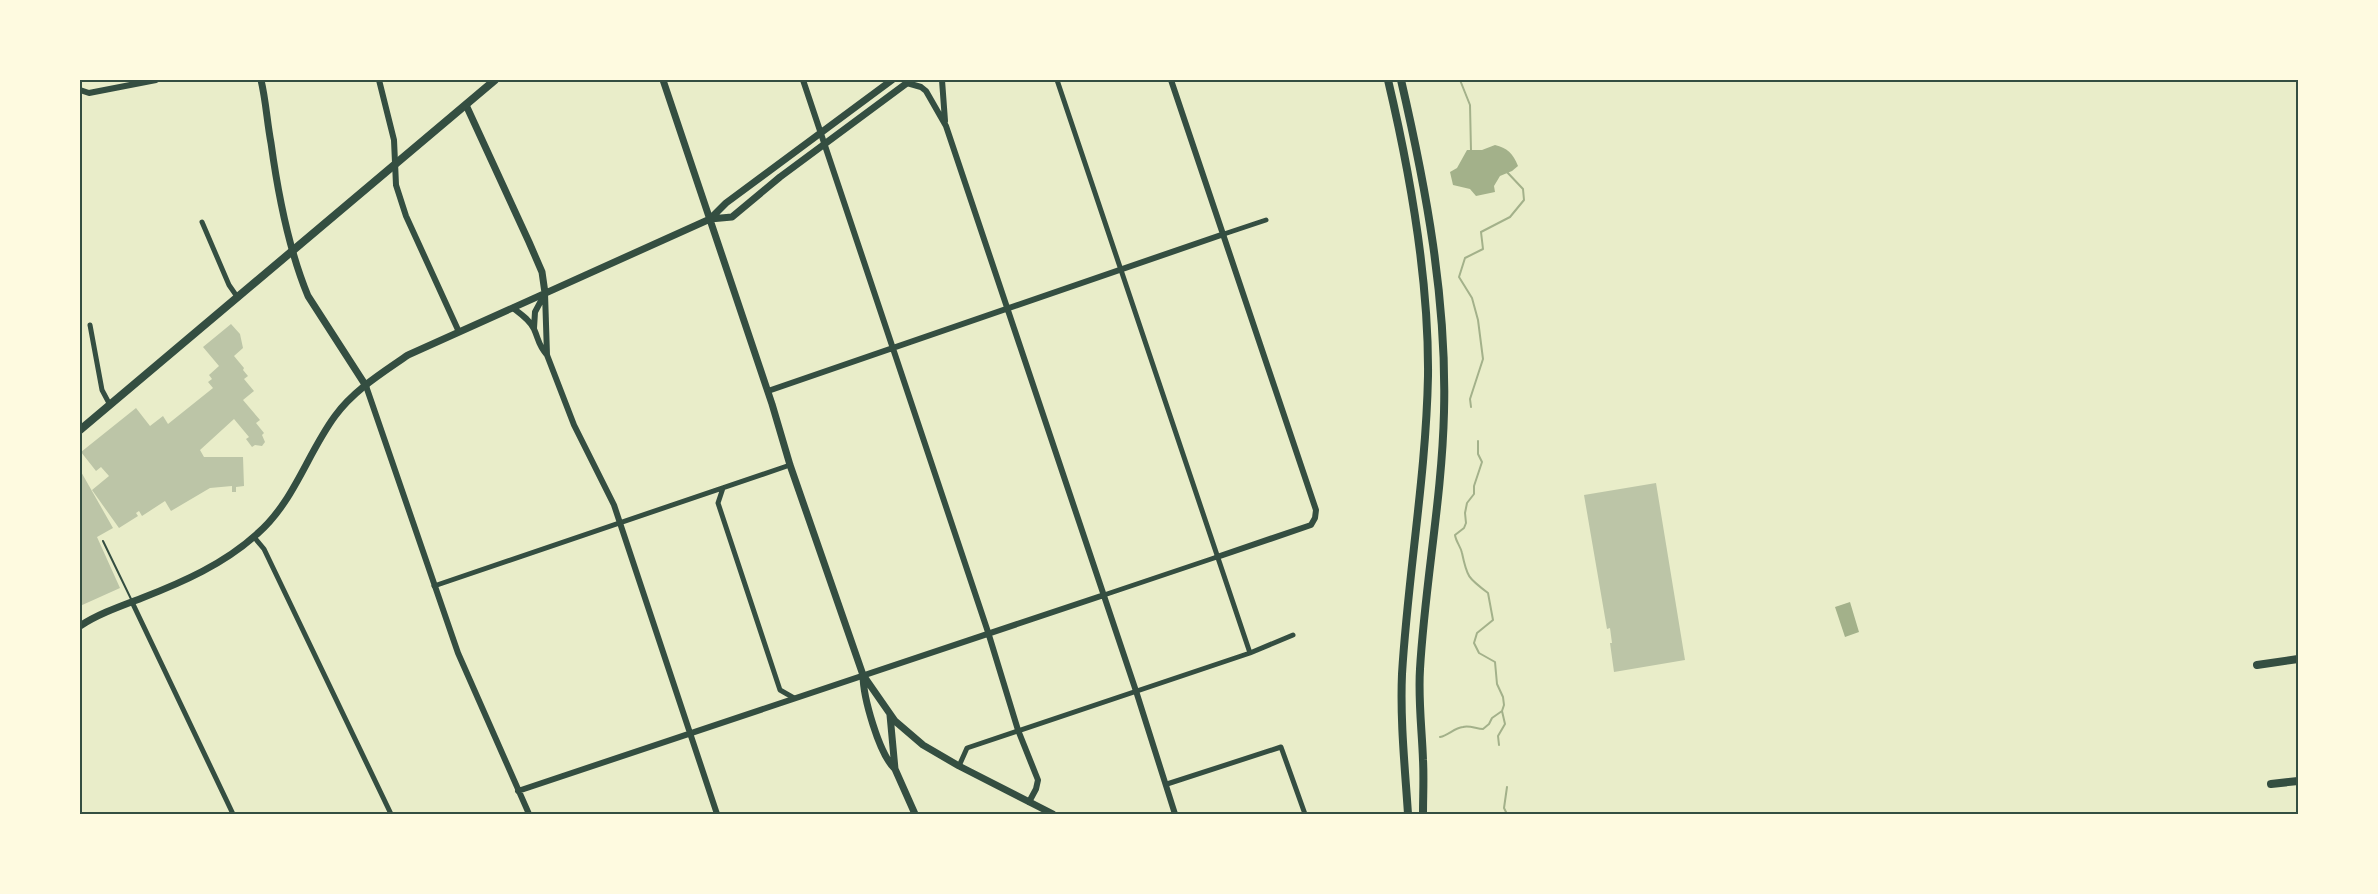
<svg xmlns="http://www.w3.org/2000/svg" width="2378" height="894" font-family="'Playfair Display',serif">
<rect width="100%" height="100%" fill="#e9edc9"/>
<!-- water -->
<path fill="#a3b18a" d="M1495,145c12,3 18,8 23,21l-6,5 -12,5 -6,10 1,6 -19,4 -6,-7 -17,-4 -3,-13 7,-4 10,-18h15z
M1850,602l9,30 -14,5 -10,-30z"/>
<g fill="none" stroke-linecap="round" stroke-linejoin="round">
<!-- stream -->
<path stroke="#a3b18a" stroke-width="2" d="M1460,80l10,25 1,46
M1471,407l-1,-8 13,-40 -5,-39 -6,-22 -13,-21 6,-19 18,-9 -2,-17 29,-15 14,-17 -1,-11 -17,-18
M1478,441v13l4,8 -8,24v8l-7,9 -2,10 1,10 -2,5 -9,7c1,7 6,12 7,18 5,24 6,25 26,40l5,27 -16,13 -3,10 5,10 16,9 2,22 6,13 1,8 -2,6 3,13 -7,12 1,9
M1440,737c9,-2 14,-9 23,-10 6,-2 14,2 20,2l6,-5 3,-6 10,-7
M1507,814l-3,-6 3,-21"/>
</g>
<!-- building -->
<path fill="#bcc5a7" d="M231,324l9,10 3,14 -9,8 10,12 -1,2 5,6 -4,3 10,12 -11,9 17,20 -4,3 8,10 -2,2 3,7 -3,4 -7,-1 -3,2 -6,-8 3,-2 -15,-18 -34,31 4,7h39l1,29 -8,1v5h-4v-6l-22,2 -39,23 -6,-10 -23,15 -3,-5 -3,2 2,3 -19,12 -27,-38 17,-14 -8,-9 -5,4 -15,-19 55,-44 14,18 13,-10 5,8 45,-36 -5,-6 4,-3 -3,-4 10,-9 -16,-19z
M80,470l33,58 -16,9 23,51 -40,18z
M1656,483l29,177 -71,12 -4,-29h2l-2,-15 -3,1 -23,-134z"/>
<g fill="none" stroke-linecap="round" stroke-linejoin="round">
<!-- service -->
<path stroke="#344e41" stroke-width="2" d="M103,541l29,60"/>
<!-- minor -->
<path stroke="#344e41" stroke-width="5" d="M1057,80l193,573
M202,222l27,63 9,13
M1224,234l42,-14
M90,325l12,65 8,15
M723,488l-5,15 62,187 14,8
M254,537l10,12 127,265
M434,586l356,-121
M1104,595l113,-38
M132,602l101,212
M959,766l8,-18 283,-95 43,-18
M1167,784l114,-37 24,67"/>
<!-- tertiary -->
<path stroke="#344e41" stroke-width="6" d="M379,80l15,60 2,45 10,31 53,116
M803,80l185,552 30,98 20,50 -2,9 -7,13
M942,80l3,41
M1171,80l145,430 -1,8 -4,7 -94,32
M907,83l14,4 5,4 20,35 190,565 39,123
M80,90l9,3 67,-13
M545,293l2,62 27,70 40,80 103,309
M513,308c8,6 17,12 21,21 5,11 4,16 13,26
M534,328l1,-16 8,-15
M366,386l92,267 71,161
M768,391l456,-157
M518,791l586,-196"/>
<!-- secondary -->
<path stroke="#344e41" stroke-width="7" d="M261,80c5,21 6,42 10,63 7,51 17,105 37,153l58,90
M663,80l109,324 18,61 73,210 32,46 28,24 36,21 94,48
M466,105l63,137 13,30 3,21
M710,219l16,-16 166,-123
M80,626c18,-12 41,-20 62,-28 41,-16 82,-34 115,-64 37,-32 50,-80 78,-118 19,-26 47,-43 73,-61l302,-136 22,-2 48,-40 131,-97
M863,675c0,22 16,79 32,94l20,45
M890,715l5,54"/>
<!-- primary -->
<path stroke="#344e41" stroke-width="8" d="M1388,80c22,93 41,200 40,296 -2,100 -20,198 -26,298 -2,47 3,94 6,140
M1401,80c25,108 46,220 43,332 -2,86 -19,171 -24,257 -2,31 2,61 3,91 1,18 0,36 0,54
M80,430l415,-350
M2257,665l41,-6
M2271,784l27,-3"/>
</g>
<!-- border -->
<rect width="2378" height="894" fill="none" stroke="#fefae0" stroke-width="162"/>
<rect x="81" y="81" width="2216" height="732" fill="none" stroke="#344e41" stroke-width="2"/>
</svg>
